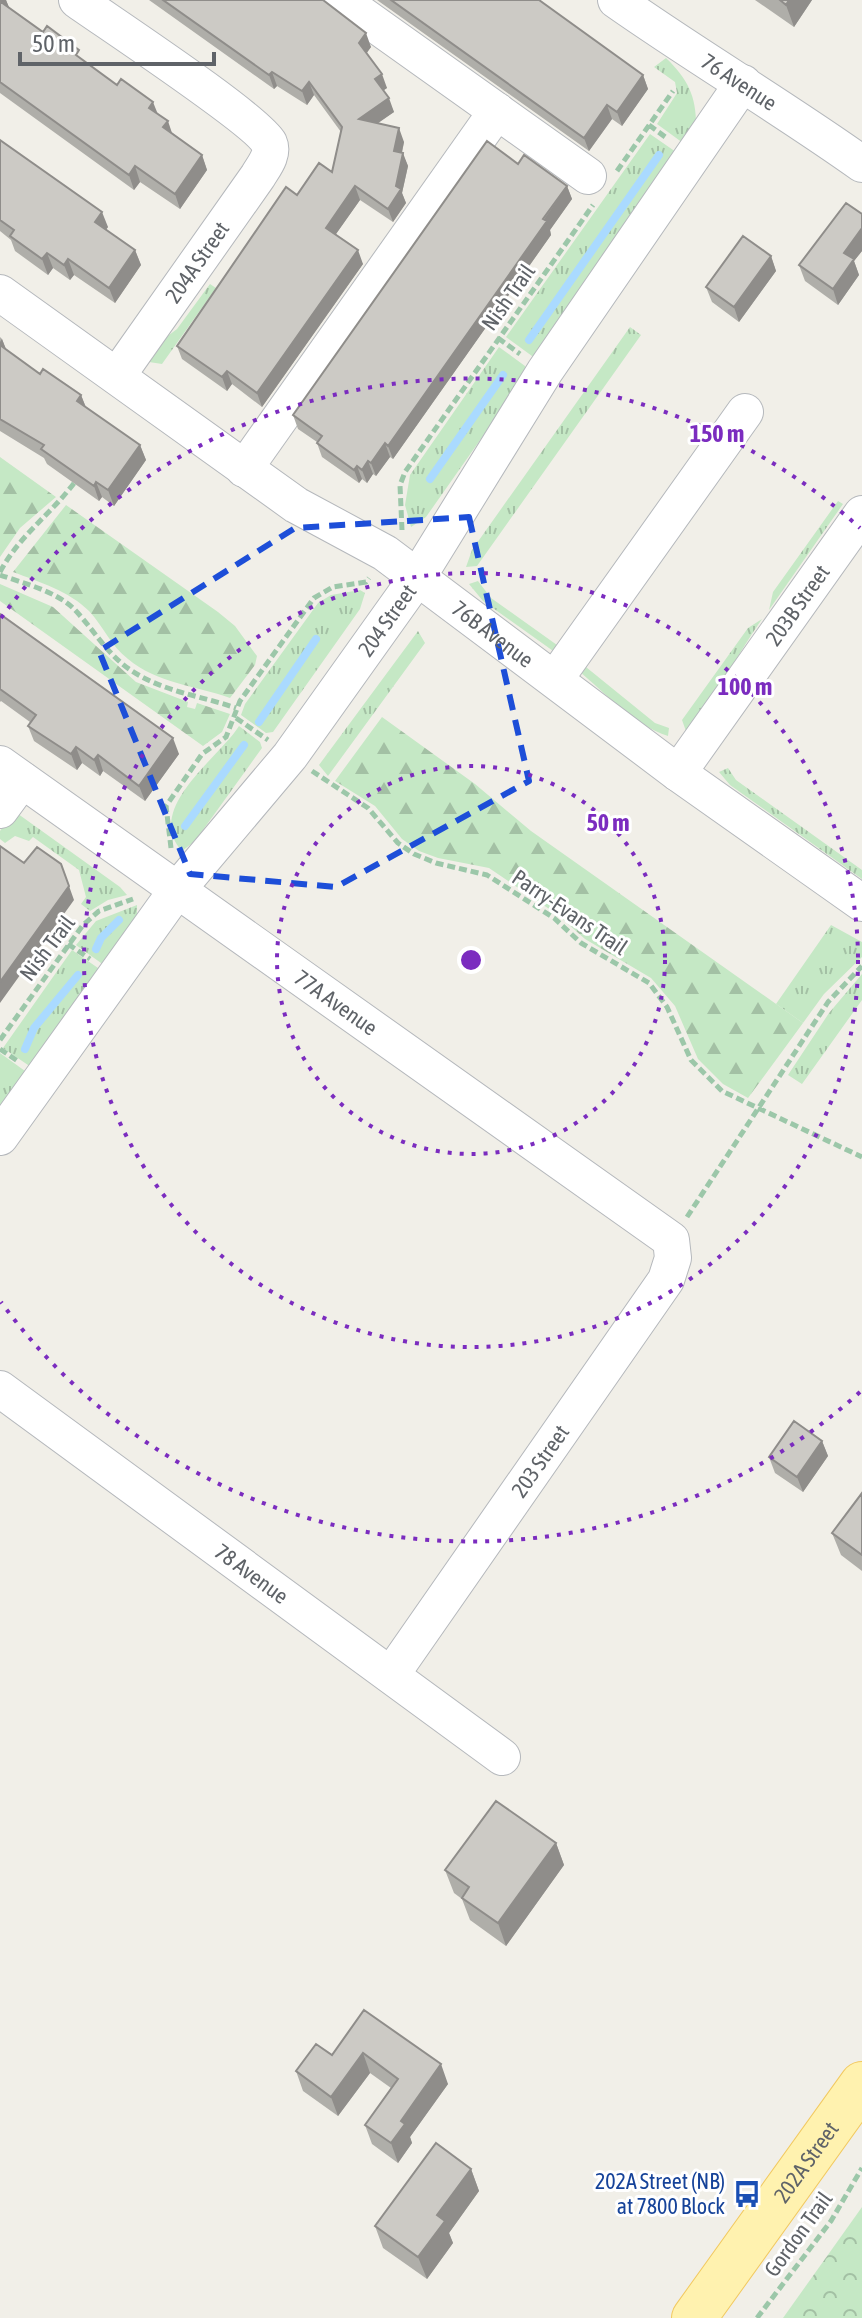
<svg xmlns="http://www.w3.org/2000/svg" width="862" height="2318" font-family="'Asap Condensed',sans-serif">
<defs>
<pattern id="grass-tufts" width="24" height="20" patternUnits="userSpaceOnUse" patternTransform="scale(2)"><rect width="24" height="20" fill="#c5e8c5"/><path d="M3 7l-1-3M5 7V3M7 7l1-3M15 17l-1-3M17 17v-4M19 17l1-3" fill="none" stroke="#a3c0a4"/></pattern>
<pattern id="forest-firs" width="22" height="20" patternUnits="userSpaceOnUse" patternTransform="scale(2)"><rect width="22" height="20" fill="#c5e8c5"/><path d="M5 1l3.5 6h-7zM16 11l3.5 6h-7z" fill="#a3c0a4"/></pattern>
<pattern id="park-crowns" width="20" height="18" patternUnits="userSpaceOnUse" patternTransform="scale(2)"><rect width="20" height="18" fill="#c5e8c5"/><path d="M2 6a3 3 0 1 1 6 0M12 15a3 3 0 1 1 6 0" fill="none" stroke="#a3c0a4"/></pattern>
</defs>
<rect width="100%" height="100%" fill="#f1efe8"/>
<!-- grass -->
<path fill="url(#grass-tufts)" d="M666,58c23,22 31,40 30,72l-13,13 -26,-19 20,-31 -2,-11 -21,-15z
M650,134l26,18 -137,205 -7,-1 -26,-19z
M210,284l6,4 -54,76 -13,-2 8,-18 20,-15z
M630,327l11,8 -164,231 -11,1 6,-17z
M499,347l26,19 3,6 -102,145 -15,10 -6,-22 5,-30z
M838,501l5,3 -74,106 4,-18z
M478,581l13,17 73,52 -8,3 -73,-52 -14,-17z
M360,590l5,3 -5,16 -87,123 -7,1 -25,-18 4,-11 73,-101 13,-8z
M762,619c-27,39 -46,78 -75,115l-5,-14 66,-92z
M418,631l7,12 -97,133 -9,-11z
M581,663l74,60 14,5 -1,8c-34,-11 -62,-42 -89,-65z
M239,726l21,16 2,6 -67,93 -13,10c-39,-42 38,-94 57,-125z
M728,768l8,12 126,90v9l-132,-94 -11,-13z
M14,811l106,76 7,8 -19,5 -18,11 -9,-7 5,-7 -7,-27 -46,-33 -4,4 -14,-5 -10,7 -5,-4v-8z
M137,905v15l-30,43h-6l-25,-18 20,-24z
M831,925l31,17v15l-38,37 -21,29 -27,-19z
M72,950l26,18 2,7 -64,91 -8,-1 -25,-17z
M862,974v26l-60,84 -14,-9 41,-62z
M0,1053l25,18 3,6 -28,40z"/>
<!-- forest -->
<path fill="url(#forest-firs)" d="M0,457l56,40 -36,31 -20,29z
M66,505l152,107 17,14 22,30 -2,9 -25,33c-33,-12 -74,-15 -102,-39 -17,-13 -25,-33 -39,-48 -20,-20 -50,-29 -76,-39z
M0,584l53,23 83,75 52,20 -1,5 8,2 2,-6 33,11 -8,18 -19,14 -203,-145z
M382,717l93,67 56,47 272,192 -55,75 -25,-14 -25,-25 -23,-53 -24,-28 -66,-39 -27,-24 -69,-47 -51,-10 -19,-7 -17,-12 -27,-33 -40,-25z"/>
<!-- park -->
<path fill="url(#park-crowns)" d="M862,2207v111h-79z"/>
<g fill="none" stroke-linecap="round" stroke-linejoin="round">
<!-- stream -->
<path stroke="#aadaff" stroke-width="8" d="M529,340l130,-185
M430,479l73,-104
M259,722l57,-83
M185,826l59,-81
M96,949l5,-11 18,-18
M25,1049l9,-21 44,-53"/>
<!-- minor casing -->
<g stroke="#b5b8bc" stroke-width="38">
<g id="minor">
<path d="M77,0c31,22 180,120 192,143 5,11 -5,23 -11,33l-141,200"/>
<path d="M341,0l247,176"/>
<path id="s1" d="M616,0c81,57 166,107 246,164"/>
<path id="s2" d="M0,293l296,212 89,48 293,220 184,130"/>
<path d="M244,469l253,-358"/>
<path d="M555,679l190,-267"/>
<path id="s3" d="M0,764l671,476 2,18 -7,22 -275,395"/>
<path id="s4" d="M678,773l184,-259"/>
<path d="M0,810l22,-30"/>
<path id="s5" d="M0,1137l177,-247 113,-134 127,-178 128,-207 198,-288"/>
<path id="s6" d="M0,1389l502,368"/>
</g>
</g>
<!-- major casing -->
<g stroke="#f2c960" stroke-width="46">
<g id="major">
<path id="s7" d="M694,2318l168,-234"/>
</g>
</g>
<!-- path -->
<path stroke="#9cc7a9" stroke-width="5" stroke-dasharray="8 4" stroke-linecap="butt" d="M649,125l19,14
M617,171l56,-80
M498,338l22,16
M402,530l-2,-45 5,-13 188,-267
M0,572c20,-38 53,-59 77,-93
M0,575c23,8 55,16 73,33 20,20 34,47 59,63 32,21 70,25 104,37
M236,718l32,22
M312,771l56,37 30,35 16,11 22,9 51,12 67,43 27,25 68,40 18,24 24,53 31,31 140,66
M171,848l-5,-42 36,-52 24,-17 14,-36 74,-103 19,-11 33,-5 3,-4
M68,944l22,15
M0,1040l83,-115 16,-14 34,-12
M0,1049l19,13
M687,1217l141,-215 34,-36
M757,2318l74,-97 31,-53"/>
<!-- minor -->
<use href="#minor" stroke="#fff" stroke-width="36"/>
<!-- major -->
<use href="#major" stroke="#fff2af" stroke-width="44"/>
</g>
<!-- wall -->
<path fill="#afaea9" d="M0,0h6l3,8 149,106 14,20 30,21 5,15 -27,39 -40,-27 -6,8 -134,-97z
M149,0h174l48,47 -5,6 21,35 -4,2 11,22 -17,11 27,19 -2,11 6,13 -6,27 4,10 -13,19 -33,-22 -24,34 27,30 -101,143 -30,-23 -5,7 -45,-32 -5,-13 120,-151 35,-23 9,-40 -27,-37 -7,10 -30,-19 -3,3z
M377,0h162l104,75 5,14 -26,37 -10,-7 -23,32z
M755,0h57l-18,27z
M0,140l108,87 -2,3 29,20 6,15 -26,38 -41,-28 -4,5 -17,-12 -5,7 -33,-24 -4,-11 -11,-9z
M518,164l49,22 5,13 -22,31 1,5 -158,224 -3,-2 -14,19 -3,-2 -6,9 -5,-4 -3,4 -37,-26 -5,-14v-1l-19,-13 -5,-14z
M862,214v37l-8,10 5,14 -21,30 -33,-24 -6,-16z
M771,256l5,15 -37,51 -27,-20 -6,-15z
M0,337l2,2 4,11 34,24 41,21 5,13 54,37 6,15 -32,46 -12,-9 -3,4 -52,-37 -3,-6 -44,-27z
M0,614l179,140 -34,47 -42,-30 -3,5 -18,-13 -5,7 -43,-29 -6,-15 2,-4 -29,-21 -1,1z
M822,1441l6,15 -25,36 -28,-19 -6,-16z
M862,1493v78l-21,-16 -9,-22z
M556,1843l8,22 -58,81 -36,-26 -8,-21 -8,-6 -9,-23z
M364,2010l84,74 -38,53 2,6 -14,20 -26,-19 -7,-19 26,-37 -21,-15 -32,43 -35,-25 -7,-20 36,-16z
M471,2169l8,22 -30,42 4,10 -26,36 -44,-31 -8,-22z"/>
<!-- shaded-wall -->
<path fill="#8f8d8a" d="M3,0h3l5,12 -10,-10z
M789,0h23l-18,27 -8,-22z
M366,33l5,14 -7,10 -5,-14z
M272,72l5,14 -3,3 -5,-14z
M382,74l5,14 -7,5 -5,-14z
M643,75l5,14 -26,37 -5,-14z
M309,82l5,13 -7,10 -5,-14z
M389,98l5,14 -30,21 -5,-14z
M153,102l6,15 -10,-9z
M607,105l5,14 -23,32 -5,-13z
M168,121l5,15 -10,-9z
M399,128l5,14 -5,23 -5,-14z
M403,153l5,13 -6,27 4,10 -13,19 -5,-13 8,-23z
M202,155l5,15 -27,39 -5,-15z
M135,166l5,16 -6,8 -5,-15z
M355,186l5,14 -29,41 -5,-13z
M567,186l5,13 -22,31 1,5 -158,224 -5,-13z
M102,212l6,15 -8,10 -5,-15z
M862,228v23l-8,10 5,14 -21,30 -5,-16 11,-36z
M135,250l6,15 -26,38 -6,-15z
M358,250l5,14 -101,143 -5,-14z
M47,253l6,15 -5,7 -6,-16z
M771,256l5,15 -37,51 -5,-15z
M68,259l6,16 -4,5 -6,-15z
M2,339l6,15 -8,-6v-6z
M227,371l5,13 -5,7 -5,-14z
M81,395l6,15 -10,-9z
M385,443l5,14 -14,19 -5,-13z
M140,445l6,15 -32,46 -6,-16z
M368,461l5,13 -6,9 -5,-13z
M357,466l5,13 -3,4 -5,-13z
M96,482l6,15 -3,4 -5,-15z
M173,738l6,16 -34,47 -6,-15z
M76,747l6,16 -5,7 -6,-16z
M98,755l5,16 -3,5 -6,-16z
M69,886l5,14 -74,103v-21z
M822,1441l6,15 -25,36 -6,-15z
M556,1843l8,22 -58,81 -8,-23z
M363,2053l7,20 -32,43 -7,-19z
M441,2064l7,20 -38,53 2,6 -14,20 -7,-20 10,-22z
M471,2169l8,22 -30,42 4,10 -26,36 -9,-22 19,-42z"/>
<!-- building -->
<path fill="#cccac5" stroke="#8f8d8a" stroke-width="2" d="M0,0h3l-2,2 42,30 4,-6 32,24 -3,5 41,30 4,-6 32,23 -4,6 19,13 -5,6 39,28 -27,39 -40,-28 -6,9 -129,-93z
M163,0h160l43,33 -7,10 23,31 -7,5 14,19 -30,21 40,9 -5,23 9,2 -7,33 5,3 -13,20 -33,-23 -29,42 32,22 -101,143 -30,-22 -5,6 -45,-31 109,-159 11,8 22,-32 13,9 10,-45 -33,-45 -7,9 -30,-19 -3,3z
M391,0h148l104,75 -26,37 -10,-7 -23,33z
M780,0h9l-3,5z
M0,140l102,72 -7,10 40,28 -26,38 -41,-29 -4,6 -17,-12 -5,6 -32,-23 4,-6 -14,-10z
M487,141l31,23 6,-9 43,31 -24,33 4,2 -159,225 -3,-3 -14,20 -3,-2 -6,9 -5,-4 -3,4 -37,-27 5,-7 -29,-21z
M846,203l16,11v14l-18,25 10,6 -21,30 -34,-24z
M743,236l28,20 -37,51 -28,-20z
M0,345l40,29 3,-5 38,26 -4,6 63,44 -32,45 -12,-8 -2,4 -53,-37 3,-4 -44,-26z
M0,614l173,124 -34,48 -41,-31 -4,5 -18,-13 -5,7 -43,-28 8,-11 -36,-26z
M0,846l24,17 13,-16 24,17 8,22 -69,96z
M794,1421l28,20 -25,36 -28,-20z
M862,1493v62l-30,-22z
M496,1801l60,42 -58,80 -36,-25 7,-11 -24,-17z
M364,2010l77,54 -40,57 4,3 -14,19 -26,-18 33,-46 -35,-26 -32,44 -35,-26 20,-27 16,11z
M436,2143l35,26 -34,46 8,6 -27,36 -43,-31z"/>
<!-- marked area -->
<path fill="none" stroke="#1d4ed8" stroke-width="6" stroke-dasharray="16 10" stroke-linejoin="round" d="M469,517l60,264 -193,106 -146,-13 -91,-223 196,-123z"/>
<!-- distance rings -->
<g fill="none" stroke="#7b2cbf" stroke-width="4" stroke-dasharray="4 8">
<circle cx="471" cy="960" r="194"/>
<circle cx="471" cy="960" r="387"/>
<path d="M860 1392A581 581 0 0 1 1 1302M1 618A581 581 0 0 1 860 528"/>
</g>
<!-- icons -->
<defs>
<g id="bus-bare" transform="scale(2.16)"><path d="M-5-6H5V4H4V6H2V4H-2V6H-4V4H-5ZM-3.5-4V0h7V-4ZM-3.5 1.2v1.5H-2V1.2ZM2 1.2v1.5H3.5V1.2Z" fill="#1a4fb4" stroke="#fff" stroke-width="2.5" paint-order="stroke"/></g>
</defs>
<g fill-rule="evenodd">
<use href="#bus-bare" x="747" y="2194"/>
</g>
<g text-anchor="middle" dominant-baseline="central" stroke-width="6" stroke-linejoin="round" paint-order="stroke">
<!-- street labels -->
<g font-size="22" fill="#5f6368" stroke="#fff">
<text stroke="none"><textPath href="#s1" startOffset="148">76 Avenue</textPath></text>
<text transform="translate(197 262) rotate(-55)">204A Street</text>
<text transform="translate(508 297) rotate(-55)">Nish Trail</text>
<text stroke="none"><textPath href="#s4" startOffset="206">203B Street</textPath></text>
<text stroke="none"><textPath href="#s5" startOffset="646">204 Street</textPath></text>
<text stroke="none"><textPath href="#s2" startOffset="600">76B Avenue</textPath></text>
<text transform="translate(570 912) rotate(34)">Parry-Evans Trail</text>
<text transform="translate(47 948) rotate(-53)">Nish Trail</text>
<text stroke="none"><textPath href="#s3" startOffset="412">77A Avenue</textPath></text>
<text transform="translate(540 1461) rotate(-55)">203 Street</text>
<text stroke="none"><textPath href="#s6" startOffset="312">78 Avenue</textPath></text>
<text stroke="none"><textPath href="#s7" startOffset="192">202A Street</textPath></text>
<text transform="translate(798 2234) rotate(-54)">Gordon Trail</text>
</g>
<!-- transit labels -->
<g font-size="22" fill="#164399" stroke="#fff" text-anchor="end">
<text x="725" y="2181">202A Street (NB)<tspan x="725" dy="25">at 7800 Block</tspan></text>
</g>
</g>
<circle cx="471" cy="960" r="12" fill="#7b2cbf" stroke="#fff" stroke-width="4"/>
<g font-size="24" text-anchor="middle" font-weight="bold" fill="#7b2cbf" stroke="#fff" stroke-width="6" stroke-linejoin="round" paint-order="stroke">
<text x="717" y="442">150 m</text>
<text x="745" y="695">100 m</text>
<text x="608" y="831">50 m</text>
</g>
<!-- scale -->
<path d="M20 52v12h194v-12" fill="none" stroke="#5f6368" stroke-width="4"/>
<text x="32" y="52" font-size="24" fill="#5f6368" stroke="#ffffff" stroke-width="6" paint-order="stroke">50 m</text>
</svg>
